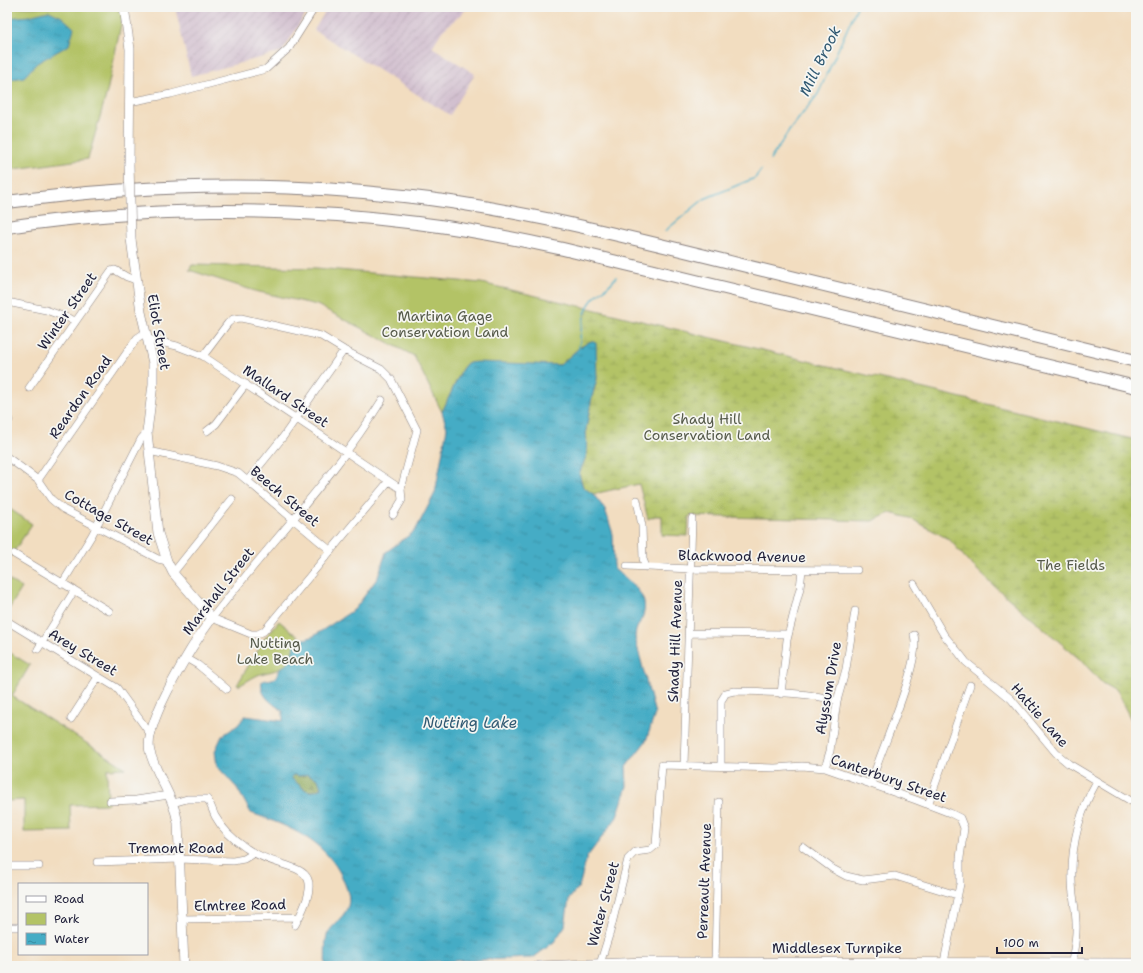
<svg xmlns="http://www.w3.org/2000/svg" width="1143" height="973" font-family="'Shantell Sans',sans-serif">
<defs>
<pattern id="industrial-furrows" width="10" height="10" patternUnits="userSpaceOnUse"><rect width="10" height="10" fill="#d0bdcd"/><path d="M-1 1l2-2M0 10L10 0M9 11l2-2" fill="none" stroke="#b2a2b1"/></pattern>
<pattern id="forest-firs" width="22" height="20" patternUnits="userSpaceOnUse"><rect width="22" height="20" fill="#8ea95b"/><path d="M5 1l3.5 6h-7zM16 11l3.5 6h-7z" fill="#74894c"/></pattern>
<pattern id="wetland-marsh" width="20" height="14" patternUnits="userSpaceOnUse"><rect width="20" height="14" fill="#b3c366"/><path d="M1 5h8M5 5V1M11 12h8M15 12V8" fill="none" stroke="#9aa759"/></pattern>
<pattern id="water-ripples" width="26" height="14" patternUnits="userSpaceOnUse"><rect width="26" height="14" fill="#45acc5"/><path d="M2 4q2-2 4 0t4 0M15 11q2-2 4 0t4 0" fill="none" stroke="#398ca1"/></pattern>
</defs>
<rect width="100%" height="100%" fill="#f6f6f2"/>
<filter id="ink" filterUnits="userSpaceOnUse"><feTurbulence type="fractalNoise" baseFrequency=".025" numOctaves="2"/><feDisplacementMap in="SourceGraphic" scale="8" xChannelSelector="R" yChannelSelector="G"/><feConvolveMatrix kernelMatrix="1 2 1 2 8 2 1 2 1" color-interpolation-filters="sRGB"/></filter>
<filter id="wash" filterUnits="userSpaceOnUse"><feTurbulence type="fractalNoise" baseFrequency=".012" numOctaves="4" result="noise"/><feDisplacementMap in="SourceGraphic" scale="16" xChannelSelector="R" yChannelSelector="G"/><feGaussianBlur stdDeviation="0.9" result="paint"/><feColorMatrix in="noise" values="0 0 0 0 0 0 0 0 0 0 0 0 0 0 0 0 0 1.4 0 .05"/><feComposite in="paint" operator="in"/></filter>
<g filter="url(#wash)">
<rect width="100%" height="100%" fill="#f2ddc0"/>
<!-- industrial -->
<path fill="url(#industrial-furrows)" d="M175,7h135l-28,45 -91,24z
M328,7h141l-27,24 -10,16 43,27 -25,41 -136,-85z"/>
<!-- forest -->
<path fill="url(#forest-firs)" stroke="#58664b" d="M307,774l11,5 3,8c-14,10 -19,-1 -29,-8l-1,-2 2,-2 7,1z"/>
<!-- wetland -->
<path fill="url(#wetland-marsh)" stroke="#6a7250" d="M588,308l548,132v289l-20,-38 -14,-8 -19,-21 -90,-77 -26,-25 -17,-20 -40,-22 -20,-5 -18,8 -183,-5 -1,20 -26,-1v-19h-7l-7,3 -9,-35 -46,10 -10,-7 -4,-13 8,-20 -1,-25 6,-32 5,-18 -6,-38 -12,7 2,-21z"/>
<!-- park -->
<path fill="#b3c366" stroke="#6a7250" d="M7,7h115l1,8 -16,77 -19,67 -81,11z
M192,265l124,3 165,15 107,25 -7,19 -2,21 -19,17 -93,-2 -5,6 -20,43 -28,-56 -97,-51 -62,-14 -66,-21z
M7,507l25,17 -25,38z
M7,579l15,9 -15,24z
M279,621l22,18c-11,6 -7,21 -16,27 -7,5 -19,6 -27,9 -7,3 -13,8 -20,11l-1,-1 13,-22 3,-1 8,-19z
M7,651l23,14 -18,31 114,72 -19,1 1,35 -38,1 1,26 -47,1v-32l-17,1z"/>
<!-- water -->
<path fill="url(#water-ripples)" stroke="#346780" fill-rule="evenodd" d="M49,11l13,6 12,11 -5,17 -32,18 -13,14 -17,3v-62l22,-2z
M591,341l5,2 1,36 -5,18 -6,32 1,25 -8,20 4,13 10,7 12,15 8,25 1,35c13,10 34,24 30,43 -2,10 -9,14 -9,26l20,76 -9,27 -20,26 1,19 -10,31 -30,40 -8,30 -10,12 -4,27 -11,16 -21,16 -109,4 -34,4h-60l-5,-2c1,-9 -1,-23 3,-31 5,-9 17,-17 20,-27 3,-10 -2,-18 -5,-27 -17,-38 -54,-53 -92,-66l-14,-25 -20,-22 -2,-15 7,-15 16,-11 7,-9 38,5v-10c-10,-7 -24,-15 -21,-30 13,-3 13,0 19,-14 10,-1 11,-18 16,-26l15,-4 43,-28 23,-32 8,-25 29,-21 20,-38 12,-65 -5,-16 20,-43 5,-6 10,-1 83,3 19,-17zM307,774l11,5 3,9c-14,9 -19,-2 -29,-9l-1,-2 2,-2 7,1z"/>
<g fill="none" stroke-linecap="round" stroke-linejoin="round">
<!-- stream -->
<path stroke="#45acc5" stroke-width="1.5" d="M770,160l19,-29 29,-37 39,-87
M665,231l39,-32 51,-21 6,-8
M579,348c2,-16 3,-36 14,-49 7,-8 17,-12 23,-22"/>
</g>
</g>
<g filter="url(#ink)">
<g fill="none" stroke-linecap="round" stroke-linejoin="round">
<!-- street casing -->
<g stroke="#8a807e" stroke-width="8">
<path id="street" d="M129,102l42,-8 95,-25 23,-21 26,-41
M7,302l39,8 30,11
M148,339l29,7 26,10 198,133
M203,356l25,-33 5,-4 8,-1 80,18 23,14 37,19 10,10 26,51 -16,59
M29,388l82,-117 4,-1 12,7 9,3
M382,400c-49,79 -114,145 -170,218l39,16h7l6,-3 124,-149
M7,422l2,-2
M207,431l9,-7 30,-40
M149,451l68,15 21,7 93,78
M7,457l31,23 13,19 12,10 95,50 9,2
M38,480l99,-142 9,-6
M248,480l35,-43 61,-87
M637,500l5,26 1,33 3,8
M393,515l9,-15 -1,-11
M14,554l95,57
M627,566l64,3 166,1
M173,573l59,-74
M62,584l30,-49 49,-96 6,-7
M914,584l30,51 15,18 7,9 45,37 45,54 13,11 67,40
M7,621l110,67 34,47
M689,633l99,1
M38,649l36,-58
M186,658l12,7 29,24
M781,694l6,-54 13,-52 2,-18
M71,719l27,-42
M684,765l8,-246
M721,766v-65l5,-8 8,-2c29,1 75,1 103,10
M825,768l5,-17 7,-50 9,-32 9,-58
M871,783c9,-32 51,-121 43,-148
M110,801l26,-1 33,-5
M173,803l14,-4h20c4,5 5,11 8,17 7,13 19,24 31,32 39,28 88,7 49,77
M928,805l42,-120
M803,847l30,22 13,7 17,4 32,-4 62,19
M97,862l82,-3 54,2 11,-2 10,-6
M7,866h32
M182,919l117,-2
M7,927h12
M715,962l4,-160
M1072,962c2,-13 5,-26 4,-39 0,-14 -4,-28 -4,-43 -1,-34 8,-69 25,-99
M600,964l10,-32 18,-73 7,-7 15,-2 6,-5 6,-80 113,3 27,-2 23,2 91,32 34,13 10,5 4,10 -4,30v26l-16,78"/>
</g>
<!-- secondary casing -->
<g stroke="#8a807e" stroke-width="10">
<path id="secondary" d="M124,7l6,42 -1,115
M131,239l10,73 12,51v21l-6,48 11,101 9,28 6,12 39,45c-17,23 -70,106 -62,134 7,25 23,43 28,71l6,143
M538,966l108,-4 490,1"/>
</g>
<!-- highway casing -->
<g stroke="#8a807e" stroke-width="14">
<path id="highway" d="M7,202c132,-18 265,-21 397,-6 113,12 223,41 334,68 132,32 265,64 398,97
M7,227c133,-20 276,-21 410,-4 49,6 97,15 146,26l573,138"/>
</g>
<!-- street -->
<use href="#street" stroke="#fff" stroke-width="7"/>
<!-- secondary -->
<use href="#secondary" stroke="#fff" stroke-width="9"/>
<!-- highway -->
<use href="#highway" stroke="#fff" stroke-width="12"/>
<!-- secondary-bridge casing -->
<g stroke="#8a807e" stroke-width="10" stroke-linecap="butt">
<path id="secondary-bridge" d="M129,164l2,75"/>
</g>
<!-- secondary-bridge -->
<use href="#secondary-bridge" stroke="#fff" stroke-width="9"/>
</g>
</g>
<g text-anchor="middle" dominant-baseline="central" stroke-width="3.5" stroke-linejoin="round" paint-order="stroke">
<!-- street labels -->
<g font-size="14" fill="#22223b" stroke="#f6f6f2">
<text transform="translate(67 311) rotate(-55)">Winter Street</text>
<text transform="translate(159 332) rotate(80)">Eliot Street</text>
<text transform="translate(286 396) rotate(34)">Mallard Street</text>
<text transform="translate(80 397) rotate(-55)">Reardon Road</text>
<text transform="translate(285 496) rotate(40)">Beech Street</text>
<text transform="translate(109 517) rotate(29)">Cottage Street</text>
<text transform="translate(742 556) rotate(1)">Blackwood Avenue</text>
<text transform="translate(218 591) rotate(-52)">Marshall Street</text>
<text transform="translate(675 641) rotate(-88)">Shady Hill Avenue</text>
<text transform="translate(83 652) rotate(31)">Arey Street</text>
<text transform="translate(828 688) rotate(-80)">Alyssum Drive</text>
<text transform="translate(1040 715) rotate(49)">Hattie Lane</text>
<text transform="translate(889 778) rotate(19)">Canterbury Street</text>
<text x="176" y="848">Tremont Road</text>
<text transform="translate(704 881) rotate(-88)">Perreault Avenue</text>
<text transform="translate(603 904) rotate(-75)">Water Street</text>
<text transform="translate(240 905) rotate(-1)">Elmtree Road</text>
<text x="837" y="948">Middlesex Turnpike</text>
</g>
<!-- park labels -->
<g font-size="14" fill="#555a4a" stroke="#f6f6f2">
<text x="445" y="316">Martina Gage<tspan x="445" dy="16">Conservation Land</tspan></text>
<text x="707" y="419">Shady Hill<tspan x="707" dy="16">Conservation Land</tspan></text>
<text x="1071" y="565">The Fields</text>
<text x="275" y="643">Nutting<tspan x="275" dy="16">Lake Beach</tspan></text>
</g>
<!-- water labels -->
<g font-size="15" font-style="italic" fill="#305972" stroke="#f6f6f2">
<text transform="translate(820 61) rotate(-64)">Mill Brook</text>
<text x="470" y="723">Nutting Lake</text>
</g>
</g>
<!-- margin -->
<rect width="1143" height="973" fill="none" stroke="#f6f6f2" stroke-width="24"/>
<!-- legend -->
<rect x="18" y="883" width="130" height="72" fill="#f6f6f2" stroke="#a1a1a9"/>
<rect x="26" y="896" width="20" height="6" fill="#ffffff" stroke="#a1a1a9"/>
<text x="54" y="903" font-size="12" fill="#22223b">Road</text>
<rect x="26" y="913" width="20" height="12" fill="#b3c366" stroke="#a1a1a9"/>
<text x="54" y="923" font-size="12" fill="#22223b">Park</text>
<rect x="26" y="933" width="20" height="12" fill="url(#water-ripples)" stroke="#a1a1a9"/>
<text x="54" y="943" font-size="12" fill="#22223b">Water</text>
<!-- scale -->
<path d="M997 947v6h85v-6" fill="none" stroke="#22223b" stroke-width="2"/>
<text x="1003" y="947" font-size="12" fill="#22223b" stroke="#f6f6f2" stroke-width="3" paint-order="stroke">100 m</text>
</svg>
